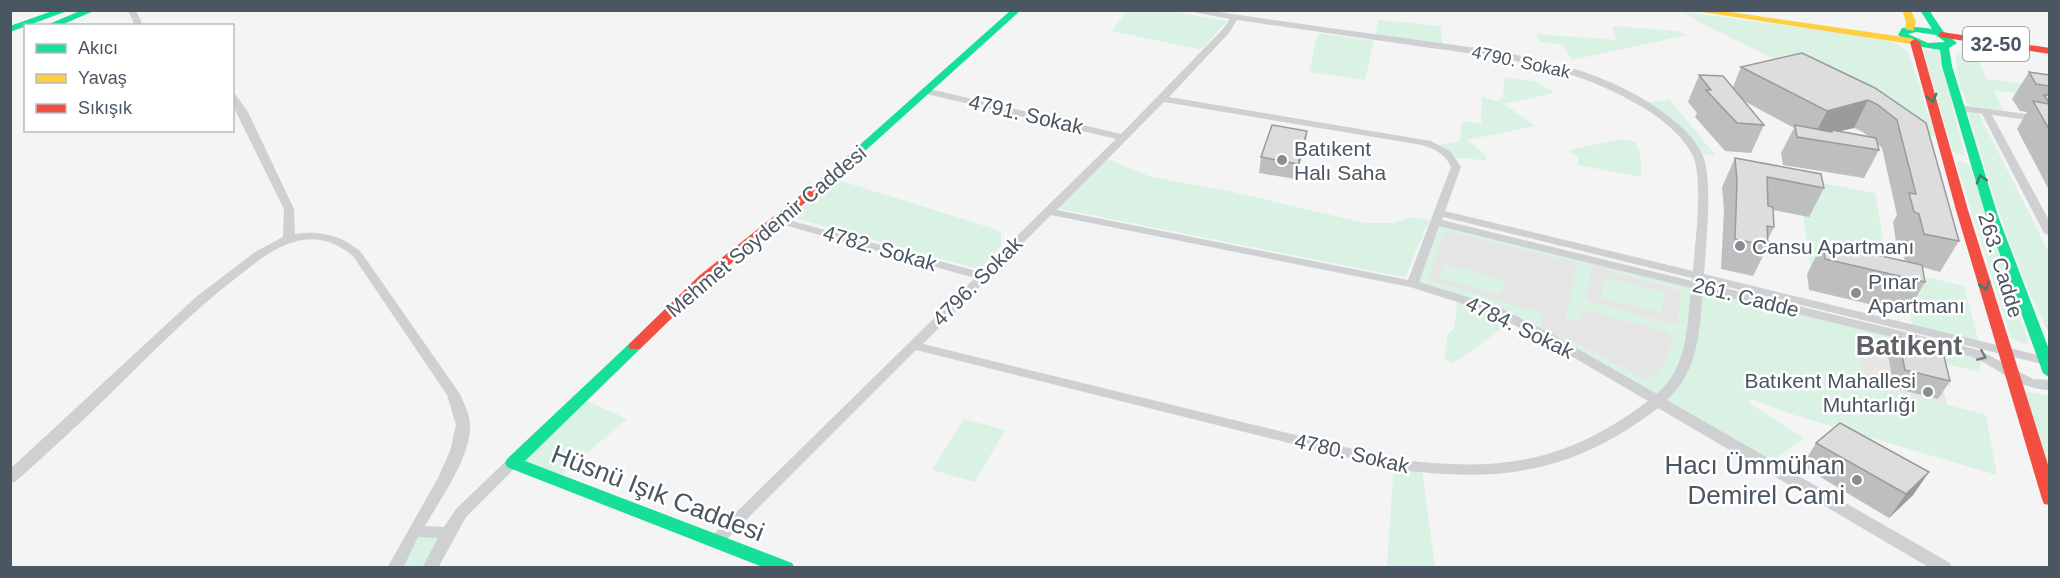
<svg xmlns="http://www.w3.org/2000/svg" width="2060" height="578" font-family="Arial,sans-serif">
<rect width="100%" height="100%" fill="#f4f4f4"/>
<!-- commercial -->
<path fill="#e8e7e3" d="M1856,341l90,22 5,23 -9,-2 5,21 -84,-22z"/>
<!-- education -->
<path fill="#e6e5e6" d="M1436,222l262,64 -40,115 -143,-82 -103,-35z"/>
<!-- green -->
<path fill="#d9f2e3" d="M1128,10l41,1 58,10 -24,27 -5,1 -86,-18z
M1684,12l195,26 19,6 11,9 26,83 -9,-1 -229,-114z
M1378,20l63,6 1,20 -67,-9z
M1612,26l64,5 11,4 -115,25 -10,-16 -22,-2 -4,-8 81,6z
M1318,33l56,8 -9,39 -56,-8z
M1923,50l16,2 26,104 -12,-4z
M1965,54l13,1 -2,2 11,22 62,8v8l-55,-4 10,20 -36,-6c-7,-15 -13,-33 -12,-50z
M1505,77l32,5 18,11 -51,11 31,22 -68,14 19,15v6l-20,-3 -13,1 -18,-13 25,-5 2,-20 19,3 1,-27 15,4 6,-4z
M1669,99l47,57 -19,-3 -7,-10 -47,-39z
M1968,112h7l5,4 69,137v80c-36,-69 -58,-146 -81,-221z
M1622,139l13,3c7,11 6,22 6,35l-63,-12v-8l-10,-7z
M1108,159l43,18 78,14 136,32h29l17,-6 18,3 -23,56 -3,1 -342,-68v-3z
M1962,161l8,4 59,179 -8,-1 -10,-5 -55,-176z
M1778,175l97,18 13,75 76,18 15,57 -66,-15 -8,-35 -94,-24 -10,-67z
M838,180l157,49 6,4v12l-18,21 -9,2 -179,-50 3,-6 35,-31z
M1436,222l157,38 -6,38 2,3 82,23 6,-1 5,-32 -73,-20 -2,-8 375,95 -3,14 -123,-30 7,41 123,32 11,60 -203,-60 -44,-16 -1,4 55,35 -37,27 -214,-125 7,-4 8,2 77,42c18,-5 24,-27 27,-43l-6,-5 -80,-22 -4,1 -4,11 -13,-3 12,-54 -3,-3 -127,-31 -2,1 -16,48 109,32 6,4 -3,10 -6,5 -20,-12 -54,39 -10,5 -7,-6 4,-23 6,-5 4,-32 -46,-13z
M1444,264l61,16 -4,15 -62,-17z
M1604,277l60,15 -2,21 -61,-15z
M2024,391l25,5v74z
M581,398l46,21 -72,61 -42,-17z
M964,419l41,11 -30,52 -43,-12z
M1394,464l28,4 13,99 -48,1z
M414,531l34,2 -18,34 -35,1z"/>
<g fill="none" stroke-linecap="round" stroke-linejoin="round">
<!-- street -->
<path fill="#ced0d2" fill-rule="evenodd" d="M128,10h8l7,16h-8z
M1182,10h24c66,10 132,19 198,28 88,13 181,19 256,72 17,12 35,27 43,46 10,24 3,90 1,118l346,84v8l-346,-85v2l275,67 54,29 17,1v10c-32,0 -52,-23 -80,-34l-267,-65c-4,41 -4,79 -36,109l283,163 2,5h-22l-272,-160c-86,66 -159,75 -264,61l-478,-119 -195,195 -5,2 -5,-2 -3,-4 3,-4 264,-259 -202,-56 -2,-2 2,-2h8l199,54 136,-133 -189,-45v-4l3,-1 191,45 102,-105 7,-10zM1237,20c60,9 120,17 180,26 77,11 149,17 218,57 22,12 44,28 57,51 12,23 3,89 1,117l-248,-60 16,-44 -10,-15 -20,-11 -262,-44 60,-64zM1164,102l258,43c12,4 24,9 29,22l-43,113 -351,-70zM1051,215l359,72 79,25 60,31 99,58c-85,64 -151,71 -254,58l-471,-115zM1443,217l249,61v3l-250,-61zM1439,226l252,62c-4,40 -3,78 -34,106l-100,-57 -60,-31 -78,-24z
M232,93l3,1 13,18 46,97 1,25c24,-4 47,1 66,18l99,142c4,10 10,20 10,31 1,32 -29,73 -45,101l19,1 12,-18 52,-50 5,-1 5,1 2,4 -54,54 -28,51h-16l16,-30 -20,-1 -15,31h-16l51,-90 12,-27 6,-26 -9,-30 -94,-139c-17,-14 -37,-21 -59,-14 -22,6 -40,22 -58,36 -47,36 -88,79 -130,120 -30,29 -60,56 -91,84l-5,1v-14l186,-172 59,-45 28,-15 1,-28 -52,-105z
M1959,105l91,12v6l-58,-8 58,107v14l-6,-3 -62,-119 -26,-4v-4z"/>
<!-- fast -->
<path fill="#16e098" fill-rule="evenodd" d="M55,10h15l-60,22v-6z
M82,10h14l-37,16 -10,-2z
M1011,10h10l-187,169h-8l-2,-2 2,-2z
M1920,10h9l14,21 14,12 -8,5 3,18 46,150 52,136v26l-7,-5 -57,-157 -44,-150 -2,-16 -23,-4 -19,-11 4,-7c10,-2 19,-1 30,1zM1916,32l20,3 9,7 -17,1 -20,-9z
M635,341l7,5 -2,3 -115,112 267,102 3,5h-30l-258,-101 -2,-4 2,-4 123,-116z"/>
<!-- slow -->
<path fill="#ffcf43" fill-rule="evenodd" d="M1689,10h27l195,28 5,3 -5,3z
M1902,10h9l5,12 -3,9 -8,-2 1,-7z"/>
<!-- jam -->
<path fill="#f24e42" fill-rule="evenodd" d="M1942,32l108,16v6l-111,-17v-4z
M1915,39l5,3 48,168 82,261v34l-6,-1 -2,-5 -86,-289 -46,-168z
M830,173l6,4 -2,2 -124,102 -70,68h-10l-2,-3 2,-3 70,-68 126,-100z"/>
</g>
<!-- wall -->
<path fill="#bebebf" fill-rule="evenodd" d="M1802,53l124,70 33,118 -19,31 -18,-5 3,15 -18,31 -98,-23 -2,-16 16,-31 82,19 -3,-19 -6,-1 -3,-20 4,-7 -15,-67 -4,-4 1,6 -15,28 -81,-13 -2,-12 13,-25 -50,-27 20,24 -13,28 -26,-2 -30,-34 2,-4 -9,-11 11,-27 34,12 8,-20zM1854,128l9,4 6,5 -30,-6z
M2029,72l20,3v115l-32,-61 10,-17 -7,-1 -8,-12z
M1305,146l-10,33 -36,-6 2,-16z
M1735,158l89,30 -15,29 -36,-7 1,17 -6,12v7l-15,30 -32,-7 3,-59 -2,-23z
M1898,337l52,44 -12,18 -44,-11 -6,-33z
M1816,443l113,29 -16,23 -24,23 -87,-52z"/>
<!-- shaded-wall -->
<path fill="#9b9b9b" d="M1868,100l-14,28 -22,5v-3l-2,4 -17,4 14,-27z
M1307,131l-2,15 -10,33 3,-15z
M1929,472l-16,23 -24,23 17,-24z"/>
<!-- building -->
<path fill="#ddddde" stroke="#9b9b9b" stroke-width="1.5" d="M1802,53l73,35 51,35 33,118 -35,-7 -5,-20 -5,-2 -5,-19 7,1 -19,-74 -19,-15 -10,-5 -41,11 -86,-44z
M2029,72l20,3v11l-13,-2z
M1699,75l24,1 41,49 -27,-2 -31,-33h5z
M2044,95h5v8z
M2033,101l16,3v25z
M1272,125l35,6 -9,33 -37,-7z
M1795,125l37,7v-2l44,8 3,12 -82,-13z
M1735,158l86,16 3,14 -57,-11 1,29 5,1 1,20 -7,-1 1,20 -33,-7 2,-58z
M1823,243l99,22 3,17 -100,-23z
M1898,337l44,11 8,33 -45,-11z
M1840,423l89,49 -23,22 -90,-51z"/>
<!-- one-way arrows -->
<defs><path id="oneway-chevron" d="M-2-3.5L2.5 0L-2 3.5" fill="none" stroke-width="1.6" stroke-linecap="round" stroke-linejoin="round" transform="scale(1.5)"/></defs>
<g stroke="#3a7f72">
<use href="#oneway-chevron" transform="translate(1932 98) rotate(75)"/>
<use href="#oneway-chevron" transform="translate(1981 179) rotate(-107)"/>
<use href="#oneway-chevron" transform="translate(1985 286) rotate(73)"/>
</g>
<use stroke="#727b83" href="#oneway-chevron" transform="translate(1982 356) rotate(23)"/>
<!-- markers -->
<g fill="#868d94" stroke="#fff" stroke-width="2">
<circle cx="1282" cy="160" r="6"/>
<circle cx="1740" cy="246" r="6"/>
<circle cx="1856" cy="293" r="6"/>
<circle cx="1928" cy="392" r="6"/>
<circle cx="1857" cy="480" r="6"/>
</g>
<g text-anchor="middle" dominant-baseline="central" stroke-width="5" stroke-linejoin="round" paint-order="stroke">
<!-- far-street labels -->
<g font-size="18" fill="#4a5661" stroke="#fff">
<text transform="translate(1521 62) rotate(12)">4790. Sokak</text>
</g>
<!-- shield labels -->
<rect fill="#fff" stroke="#808990" stroke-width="1.5" x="1963" y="27" width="66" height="34" rx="4.5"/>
<g font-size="20" font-weight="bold" fill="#4a5661">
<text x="1996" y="44">32-50</text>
</g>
<!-- street labels -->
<g font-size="21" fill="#4a5661" stroke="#fff">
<text transform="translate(1026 114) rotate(13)">4791. Sokak</text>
<text transform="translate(766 231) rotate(-40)">Mehmet Soydemir Caddesi</text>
<text transform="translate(880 248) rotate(16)">4782. Sokak</text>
<text transform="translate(2001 265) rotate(73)">263. Cadde</text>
<text transform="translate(977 281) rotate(-45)">4796. Sokak</text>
<text transform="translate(1746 297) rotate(14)">261. Cadde</text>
<text transform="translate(1520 327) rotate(26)">4784. Sokak</text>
<text transform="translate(1352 453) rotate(13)">4780. Sokak</text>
</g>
<!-- poi labels -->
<g font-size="21" fill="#4a5661" stroke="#fff" text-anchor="start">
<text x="1294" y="148">Batıkent<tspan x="1294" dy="24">Halı Saha</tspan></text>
<text x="1752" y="246">Cansu Apartmanı</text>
<text x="1868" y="281">Pınar<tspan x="1868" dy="24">Apartmanı</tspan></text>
<text x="1916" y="380" text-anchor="end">Batıkent Mahallesi<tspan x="1916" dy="24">Muhtarlığı</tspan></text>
</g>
<!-- near-poi labels -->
<g font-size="26" fill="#4a5661" stroke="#fff" text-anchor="end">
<text x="1845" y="465">Hacı Ümmühan<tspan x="1845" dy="30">Demirel Cami</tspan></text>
</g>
<!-- near-street labels -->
<g font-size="26" fill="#4a5661" stroke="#fff">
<text transform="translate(658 493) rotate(21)">Hüsnü Işık Caddesi</text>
</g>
<!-- district labels -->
<g font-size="27" font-weight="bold" fill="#5f6368" stroke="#fff">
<text x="1909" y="346">Batıkent</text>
</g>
</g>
<!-- border -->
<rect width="2060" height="578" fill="none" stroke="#4a5661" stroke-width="24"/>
<!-- legend -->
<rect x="24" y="24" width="210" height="108" fill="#ffffff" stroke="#b7bbc0" stroke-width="1.5"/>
<rect x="36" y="44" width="30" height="9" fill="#16e098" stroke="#b7bbc0" stroke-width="1.5"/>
<text x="78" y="54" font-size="18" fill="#4a5661">Akıcı</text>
<rect x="36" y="74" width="30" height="9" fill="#ffcf43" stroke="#b7bbc0" stroke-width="1.5"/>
<text x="78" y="84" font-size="18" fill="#4a5661">Yavaş</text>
<rect x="36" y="104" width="30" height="9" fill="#f24e42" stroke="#b7bbc0" stroke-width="1.5"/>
<text x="78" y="114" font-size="18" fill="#4a5661">Sıkışık</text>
</svg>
